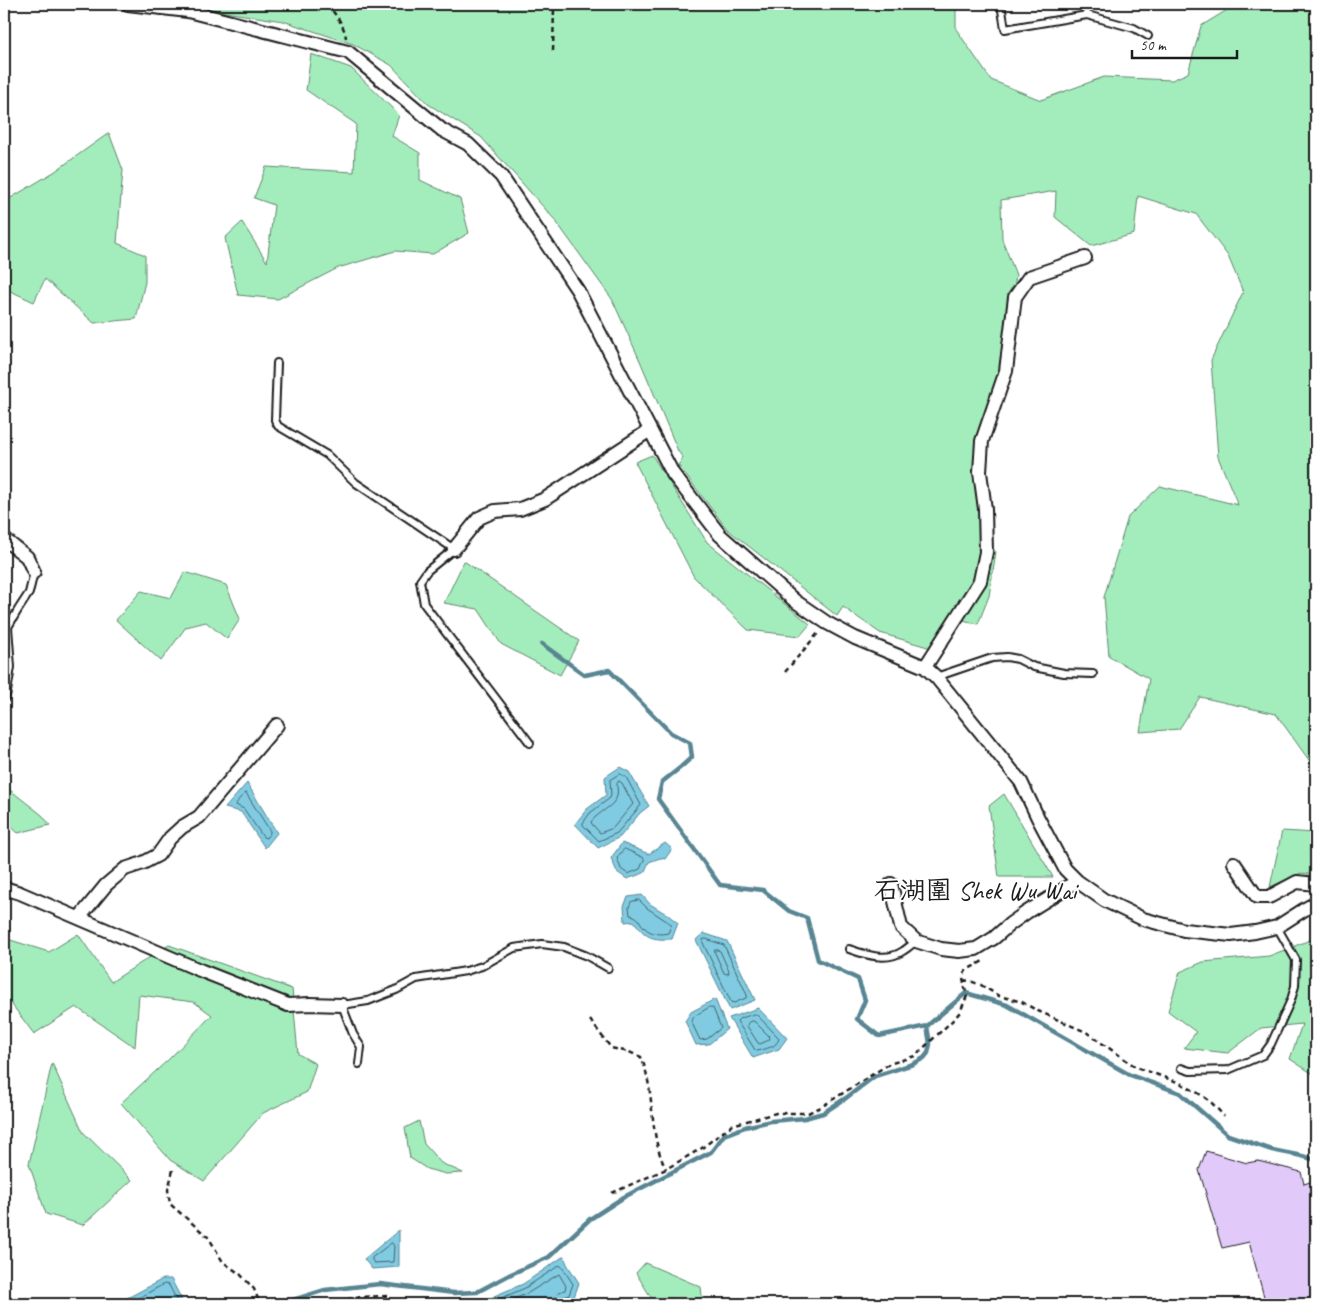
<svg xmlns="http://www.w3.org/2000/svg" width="1320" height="1308" font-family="Caveat,'LXGW WenKai TC',sans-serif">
<rect width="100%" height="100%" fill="#fff"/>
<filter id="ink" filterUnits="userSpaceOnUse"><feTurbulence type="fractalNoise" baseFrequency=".02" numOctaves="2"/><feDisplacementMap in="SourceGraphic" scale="10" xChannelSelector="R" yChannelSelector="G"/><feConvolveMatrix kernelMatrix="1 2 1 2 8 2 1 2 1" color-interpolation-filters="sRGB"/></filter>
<g filter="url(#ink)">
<!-- green -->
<path fill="#a3edbc" stroke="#60846c" d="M173,4h783v25l35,51 50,20 63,-23 68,3 16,-7 13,-47 36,-22h79v766l-40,-56 -76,-17 -21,32 -39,3 9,-53 -40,-23 -5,-59 24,-80 32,-31 78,19 -20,-48 -7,-97 32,-68 -15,-36 -32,-42 -58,-18 -4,38 -43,12 -36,-29 1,-26 -55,9 1,39 14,36 -6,38 -4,47 -31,98 6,77 15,17 -7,44 -11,28 -26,-7 -21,31 -51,-15 -37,-26 -6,9 -110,-87 -49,-64 5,-7 -5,-7 -37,-88 -29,-64 -57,-79 -74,-83 -53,-33 -37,-39 -38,-21 -70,-23z
M311,54l40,14 48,47 -7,21 28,17v27l40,19 9,34 -36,21 -38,-3 -57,17 -60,31 -40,-4 -13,-57 17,-16 25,40 7,-57 -20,-7 12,-31 88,5 2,-48 -50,-34z
M109,133l14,37 -6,73 28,12v27l-9,37 -42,4 -49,-44 -11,23 -30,-14v-82l5,-7 45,-27z
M652,455l55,87 103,82 -10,12 -52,-6 -54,-53 -59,-115z
M464,561l115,80 -19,34 -59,-31 -23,-35 -34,-6z
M185,572l41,13 14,34 -13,20 -21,-17 -20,5 -25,34 -45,-41 25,-29 30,7z
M10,790l32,25 8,10 -32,8 -14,-13v-29z
M1004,794l49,83h-54l-10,-71z
M1282,831l34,2v42l-15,-2 -31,14z
M78,934l33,48 58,-37 123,44 6,65 18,10 -9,28 -44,21 -59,68 -34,-21 -49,-57 47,-43 44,-45 -18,-13 -55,-7 -4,52 -59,-40 -42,27 -30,-40v-56l45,14z
M1310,940h6v136l-26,-17 12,-35 -41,4 -33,25 -44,-5 12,-16 -28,-21 12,-39 23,-10 66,-6z
M52,1063l31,69 49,48 -49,45 -37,-11 -17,-50z
M419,1121l5,23 17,19 22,10 -17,1 -19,-5 -17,-11 -5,-30z
M645,1263l56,24 2,17h-29l-2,-6 -12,6h-5l-19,-31z"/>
<!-- water -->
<path fill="#80cbe1" stroke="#588592" d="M620,767l9,5 20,34 -9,7 -20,24 -22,11 -23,-24 12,-15 19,-14 -1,-18z
M247,783l30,50 -12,15 -24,-36 -16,-4z
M622,843l27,11 16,-11 7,6 -7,10 -5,-1 -11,4 -5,11 -17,6 -10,-7 -6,-14z
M642,895l8,9 18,11 10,8 -6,16c-21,1 -26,-1 -38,-18l-9,1 -1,-16 4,-9z
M703,933l24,8 28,59 -25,10 -34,-70z
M715,999l12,30 -18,15 -13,1 -11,-24 6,-9z
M758,1008l29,30 -8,11 -26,9 -24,-40z
M399,1230v37l-27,2 -8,-10z
M564,1256l3,8 12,19 -6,17 -8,2 -4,2h-75v-1l8,-7 29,-12z
M163,1279h8l10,19v6h-65z"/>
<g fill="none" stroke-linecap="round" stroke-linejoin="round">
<!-- shore -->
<path stroke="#44626b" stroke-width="1" d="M620,774l6,3 15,28 -24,28 -18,8 -16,-16v-2l7,-10 20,-15 1,-3 -1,-15z
M619,781l3,2 11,21 -20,24 -13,5 -8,-9 -1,-2c6,-9 24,-16 26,-26 1,-4 0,-8 0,-12z
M246,793l24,38v2l-4,5 -3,-1 -19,-28 -8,-4c1,-4 6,-10 10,-12z
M625,849l19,9v2l-4,9 -12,5 -7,-5 -4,-11 6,-8z
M639,900l8,8 24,16v2l-3,7c-8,2 -17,1 -23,-5 -7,-6 -4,-11 -15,-13l-1,-8 2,-5z
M706,939l18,6 23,50 -1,3 -12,5 -3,-1 -28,-59v-3z
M715,950h3l2,1 9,20 -1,3 -4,-1 -9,-20z
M710,1007l3,1 8,20 -14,11 -7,1 -9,-19 4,-5z
M755,1014l2,1 22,23c-2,10 -13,10 -22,13l-2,-1 -18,-29 2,-2z
M753,1021l2,1 15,15 -1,3 -9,4 -2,-1 -11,-17 1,-3z
M392,1243l2,3 -1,16 -19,1 -2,-3v-2z
M128,1304l36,-20 5,1 7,14v5
M492,1304l5,-4 28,-12 35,-23 2,2 11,17 -4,11 -8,3 -2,6
M503,1304l25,-11 31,-19 7,12 -1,4c-8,2 -12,6 -12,14"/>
<!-- stream -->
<path stroke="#588592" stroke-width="4.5" d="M542,644l43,31 24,-5 62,63 19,10 2,14 -11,10 -19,15 -4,17 62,86 43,5 26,21 18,7 11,42 40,19 7,21 -8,19 22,17 48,-10 39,-33 41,12 123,70 50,18 48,42 44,15 30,6 14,4
M280,1304l45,-14 55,-6 74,9 23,-1 34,-18 38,-17 41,-38 34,-22 87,-45 13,-17 21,-8 26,-6 34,-3 18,-5 23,-15 29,-22 38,-12 11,-6 4,-5 2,-9 -3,-18"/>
</g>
<!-- building -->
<path fill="#e1cafa" stroke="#1c1c1c" d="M1206,1151l41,12 11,-2 43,11 3,12 12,-4v124h-50l-17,-62 -27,6 -23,-78z"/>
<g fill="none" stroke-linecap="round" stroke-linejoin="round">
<!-- lane casing -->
<g stroke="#1c1c1c" stroke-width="10">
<path id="lane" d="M1001,4l4,25 82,-14 47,13 14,8
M1086,4l1,11
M277,363l-2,57 3,6 49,29 29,28 98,66 -27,22 -7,10 4,23 106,139
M936,677l56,-19 15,-1 11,2 16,8 30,6 29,1
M4,700l3,-8 4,-25 -3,-40 10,-17 11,-17 5,-21
M849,949c17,6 38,13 54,2 5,-3 9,-7 13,-10
M359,1064l2,-17 -8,-13 -11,-29 26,-4 28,-11 20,-11 50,-8 16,-5 32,-18 28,-4 22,3 23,9 21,12
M1181,1068l9,3 38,-1 35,-15 8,-11 20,-44 4,-14 1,-26 -19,-33"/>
</g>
<!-- street casing -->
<g stroke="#1c1c1c" stroke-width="16">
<path id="street" d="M128,4l60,7 160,41 94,78 26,14 33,32 77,115 95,183 47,61 75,66 32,22 28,15 70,29 11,10 85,105 17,36 27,51 12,12 27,19 39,19 41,11 47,5 24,-3 22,-5 28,-18 11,-6
M4,539l23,18 7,15
M454,549l25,-31 16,-7 25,-2 25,-10 105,-69
M925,667l55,-86 6,-29 -1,-43 -5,-37 2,-31 24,-70 9,-74 14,-20 56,-19
M1234,863l23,34h12l28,-15 19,2
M891,884l10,43 15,14 25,8 18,2 17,-2 18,-11 16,-14 17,-12 50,-31
M4,888l16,5 182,78 86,34 22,-1 32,1
M79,918l27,-33 19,-16 18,-6 15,-8 12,-17 12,-11 17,-10 78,-92"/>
</g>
<!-- path -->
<path stroke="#1c1c1c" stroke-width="2.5" stroke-dasharray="5 4" stroke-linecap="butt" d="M327,4c8,10 17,20 19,34
M553,51l1,-45 2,-2
M785,672l34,-40
M963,980l7,1 11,4 18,11 23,6 16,9 48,21 50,35 44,16 18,10 12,8 14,15
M590,1020l21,28 18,4 12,5c15,35 7,78 25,112
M173,1170l-5,20 2,14 39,34 14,24 17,12 14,15 6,15
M612,1193l54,-24 36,-21 30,-23 44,-12h32l13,-6 68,-43 26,-8 39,-37 6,-7 7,-16c-7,-27 -6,-22 16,-35
M329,1304l28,-7 30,-1"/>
<!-- lane -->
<use href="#lane" stroke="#fff" stroke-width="6"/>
<!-- street -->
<use href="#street" stroke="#fff" stroke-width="12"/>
</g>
</g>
<g text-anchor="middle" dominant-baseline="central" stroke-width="4" stroke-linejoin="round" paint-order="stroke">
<!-- quarter labels -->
<g font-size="26" fill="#1c1c1c" stroke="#fff">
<text x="975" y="890">石湖圍 Shek Wu Wai</text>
</g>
</g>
<!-- margin -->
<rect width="1320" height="1308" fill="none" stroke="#fff" stroke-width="20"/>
<rect x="10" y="10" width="1300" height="1288" fill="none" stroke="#1c1c1c" stroke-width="2" filter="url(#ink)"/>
<!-- scale -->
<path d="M1132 50v8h105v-8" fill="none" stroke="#1c1c1c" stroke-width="2.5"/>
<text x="1140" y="50" font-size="15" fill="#1c1c1c" stroke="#ffffff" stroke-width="4" paint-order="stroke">50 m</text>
</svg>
